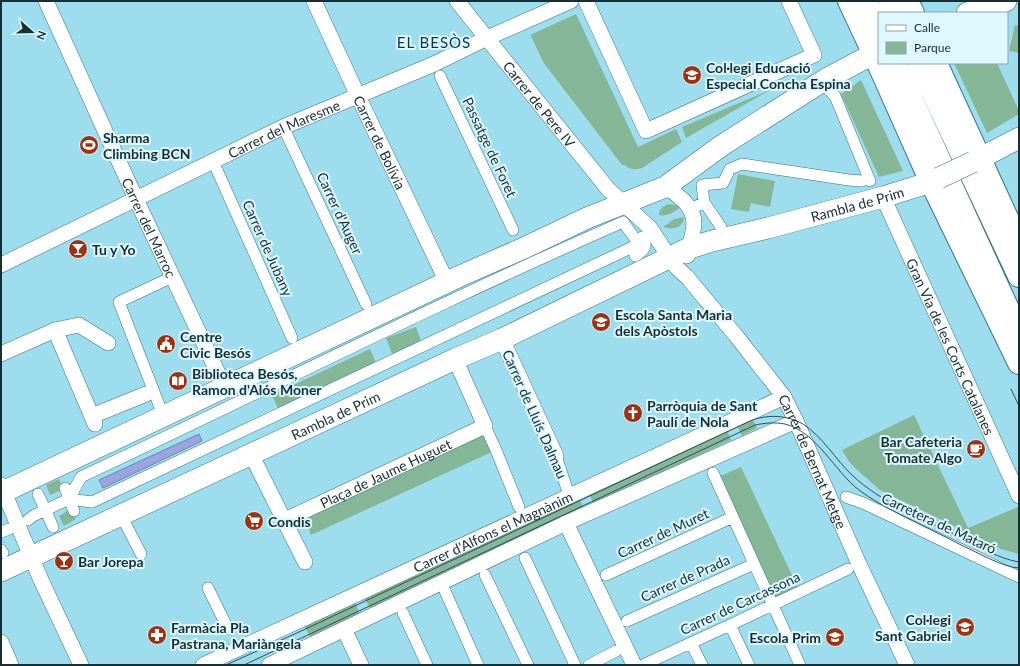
<svg xmlns="http://www.w3.org/2000/svg" width="1020" height="666" font-family="Lato,sans-serif">
<rect width="100%" height="100%" fill="#9eddee"/>
<!-- green -->
<path fill="#85b697" d="M576,14l62,133 38,-18 6,13 -40,26c-7,2 -12,2 -17,-3h-3l-79,-103 -12,-26 -1,-1z
M1015,25l4,1v27l-10,-2z
M954,63h43l22,48v3l-32,19z
M861,80l42,91 -24,6 -38,-83z
M772,89l-86,49 -4,-11z
M738,174l37,7 -5,26 -19,-4 -2,9 -18,-3z
M669,204l6,1 5,2c-5,5 -14,10 -21,8 0,-6 4,-9 10,-11z
M684,217c-1,12 -12,13 -21,10l11,-8z
M416,327l6,17 -29,12 -7,-18z
M370,349l6,14 -98,46 -6,-14z
M914,415l54,113 50,-21 1,4v43l-18,-5 -121,-59 -25,-22 -7,-8 -6,-10z
M751,416l6,12 -15,8 -6,-13z
M726,428l5,12 -137,65 -5,-12z
M488,432l8,18 -185,85 -7,-17z
M741,467l57,121 -25,12 -57,-122z
M59,479l5,10 -14,6 -4,-10z
M579,497l5,13 -213,100 -7,-13z
M71,509l5,10 -12,7 -5,-10z
M355,602l5,13 -48,26 -9,-18z"/>
<!-- water -->
<path fill="#9aa5e0" stroke="#7282ad" d="M199,434l3,7 -99,47 -4,-8z"/>
<g fill="none" stroke-linecap="round" stroke-linejoin="round">
<!-- pedestrian casing -->
<g stroke="#367483" stroke-width="12">
<path id="pedestrian" d="M440,76l73,154
M829,90l6,6 35,85
M287,135l79,169
M217,170l75,168
M704,202l17,25
M697,206l7,-4 -2,-17 21,-2 7,-14 12,-5 107,16 13,1
M635,256c8,-4 14,-10 7,-19
M161,410l-42,-108 53,-25
M485,426l11,24 23,57
M556,456l11,33
M713,473l87,192
M65,488l9,23
M38,494l15,33
M846,497l17,6 156,74
M69,499l12,-22c181,-85 359,-175 542,-255l16,22
M121,515l20,39
M28,520l5,-4 36,-17 23,3 547,-258 5,-4
M1,532l8,-3
M1,550l2,3
M525,558l50,107
M485,575l43,90
M606,575l127,-58
M208,588l20,41
M445,591l33,74
M403,613l24,52
M627,621l127,-57
M730,625l19,40
M691,643l11,22
M645,664l85,-39 118,-56
M589,665l27,-14"/>
</g>
<!-- minor casing -->
<g stroke="#367483" stroke-width="16">
<g id="minor">
<path id="s1" d="M46,1l90,198 89,189"/>
<path id="s2" d="M314,1l44,95 87,182v5"/>
<path id="s3" d="M457,1l151,188 42,39 26,39 11,10 50,60 47,60 12,24 63,143 48,101"/>
<path d="M586,1l60,130 168,-76 -25,-54"/>
<path d="M665,187c17,10 33,23 28,44 -1,9 -5,16 -6,25"/>
<path id="s4" d="M883,197l136,299"/>
<path id="s5" d="M1,265l282,-138 151,-63 53,-26 84,-37"/>
<path d="M55,330l40,94"/>
<path d="M502,339l54,117"/>
<path d="M1,354l54,-24 24,-5 29,18"/>
<path d="M92,416l54,-22"/>
<path d="M251,454l54,108"/>
<path d="M1,485l40,95 40,85"/>
<path id="s6" d="M285,520l200,-94 -30,-67"/>
<path d="M566,523l68,142"/>
<path d="M344,629l17,36"/>
<path d="M1,642l10,23"/>
<path id="s7" d="M203,665l581,-268"/>
<path d="M269,665l297,-142 230,-102"/>
</g>
</g>
<!-- secondary casing -->
<g stroke="#367483" stroke-width="22">
<g id="secondary">
<path d="M967,13l39,-12"/>
<path d="M973,162l46,-24"/>
<path d="M1,493l459,-217 64,-28 63,-30 78,-31 56,-41 105,-67 53,-28"/>
<path id="s8" d="M1,571l454,-212 47,-20 185,-90 25,-8 56,-13 115,-31 48,-15 8,-4"/>
</g>
</g>
<!-- primary casing -->
<g stroke="#367483" stroke-width="24">
<path id="primary" d="M849,1l29,62 53,119 88,181
M907,1l6,12
M936,63l83,181"/>
</g>
<!-- trunk casing -->
<g stroke="#367483" stroke-width="24">
<path id="trunk" d="M866,1l13,28
M890,1l6,12
M895,63l124,270
M919,63l100,213"/>
</g>
<!-- pedestrian -->
<use href="#pedestrian" stroke="#fff" stroke-width="11"/>
<!-- minor -->
<use href="#minor" stroke="#fff" stroke-width="15"/>
<!-- secondary -->
<use href="#secondary" stroke="#fff" stroke-width="21"/>
<!-- primary -->
<use href="#primary" stroke="#fff" stroke-width="22"/>
<!-- trunk -->
<use href="#trunk" stroke="#fff" stroke-width="22"/>
<!-- tram -->
<path stroke="#2f5058" stroke-width="1" d="M1011,389l8,17
M226,665l73,-33 451,-211c17,-7 37,-6 53,3 20,13 32,35 49,51 28,27 73,45 108,62 18,9 39,22 59,25
M244,665l511,-240c10,-2 20,-3 30,-1 32,8 50,48 74,66 13,10 27,17 42,25 20,10 41,20 62,31 14,6 41,22 56,22"/>
<!-- secondary-bridge casing -->
<g stroke="#367483" stroke-width="22" stroke-linecap="butt">
<path id="secondary-bridge" d="M939,178l34,-16"/>
</g>
<!-- secondary-bridge -->
<use href="#secondary-bridge" stroke="#fff" stroke-width="21"/>
</g>
<!-- icons -->
<defs>
<g id="school-disc" transform="scale(1)"><circle r="9.5" fill="#9a3314" stroke="#dff7fe"/><path d="M0-5L7-2L0 1L-7-2ZM-4 1L0 2.5L4 1V4Q0 6-4 4Z" fill="#fff"/></g>
<g id="stadium-disc" transform="scale(1)"><circle r="9.5" fill="#9a3314" stroke="#dff7fe"/><path d="M0-5a6.5 5 0 1 0 0 10a6.5 5 0 1 0 0-10ZM-3.5-1.8h7v3.6h-7Z" fill="#fff"/></g>
<g id="bar-disc" transform="scale(1)"><circle r="9.5" fill="#9a3314" stroke="#dff7fe"/><path d="M-6-5H6L.8 .8V4.5H3.5V6h-7V4.5H-.8V.8Z" fill="#fff"/></g>
<g id="civic-disc" transform="scale(1)"><circle r="9.5" fill="#9a3314" stroke="#dff7fe"/><path d="M-.6-6.5H3V-4.5H.6V-3L4-1V1h2V6H-6V1h2V-1L-.6-3ZM-1.2 2.5V6h2.4V2.5Z" fill="#fff"/></g>
<g id="library-disc" transform="scale(1)"><circle r="9.5" fill="#9a3314" stroke="#dff7fe"/><path d="M-6-4Q-3-5.5-.7-3.5V5Q-3 3-6 4ZM6-4Q3-5.5 .7-3.5V5Q3 3 6 4Z" fill="#fff"/></g>
<g id="church-disc" transform="scale(1)"><circle r="9.5" fill="#9a3314" stroke="#dff7fe"/><path d="M-1.2-6h2.4v3.5h3.3v2.4h-3.3V6h-2.4V-.1h-3.3v-2.4h3.3Z" fill="#fff"/></g>
<g id="cafe-disc" transform="scale(1)"><circle r="9.5" fill="#9a3314" stroke="#dff7fe"/><path d="M-5.5-4.5H6V0H3Q3 3.5 0 3.5H-2.5Q-5.5 3.5-5.5 0ZM3-3.2v2h1.7v-2ZM-6 4.5H4V6H-6Z" fill="#fff"/></g>
<g id="supermarket-disc" transform="scale(1)"><circle r="9.5" fill="#9a3314" stroke="#dff7fe"/><path d="M-6-5.5h2.5l.6 2H6L4.5 2H-2.5L-4.4-4H-6ZM-1.5 3.2a1.3 1.3 0 1 0 .1 0ZM3 3.2a1.3 1.3 0 1 0 .1 0Z" fill="#fff"/></g>
<g id="pharmacy-disc" transform="scale(1)"><circle r="9.5" fill="#9a3314" stroke="#dff7fe"/><path d="M-2-6h4v4h4v4h-4v4h-4v-4h-4v-4h4Z" fill="#fff"/></g>
</defs>
<g fill-rule="evenodd">
<use href="#school-disc" x="692" y="75"/>
<use href="#stadium-disc" x="89" y="145"/>
<use href="#bar-disc" x="78" y="249"/>
<use href="#school-disc" x="601" y="322"/>
<use href="#civic-disc" x="166" y="344"/>
<use href="#library-disc" x="178" y="381"/>
<use href="#church-disc" x="633" y="413"/>
<use href="#cafe-disc" x="976" y="449"/>
<use href="#supermarket-disc" x="254" y="521"/>
<use href="#bar-disc" x="64" y="561"/>
<use href="#school-disc" x="965" y="627"/>
<use href="#pharmacy-disc" x="157" y="635"/>
<use href="#school-disc" x="835" y="637"/>
</g>
<g text-anchor="middle" dominant-baseline="central" stroke-width="4" stroke-linejoin="round" paint-order="stroke">
<!-- poi labels -->
<g font-size="14" font-weight="bold" fill="#152f35" stroke="#dff7fe" text-anchor="start">
<text x="706" y="67">Col·legi Educació<tspan x="706" dy="16">Especial Concha Espina</tspan></text>
<text x="103" y="137">Sharma<tspan x="103" dy="16">Climbing BCN</tspan></text>
<text x="92" y="249">Tu y Yo</text>
<text x="615" y="314">Escola Santa Maria<tspan x="615" dy="16">dels Apòstols</tspan></text>
<text x="180" y="336">Centre<tspan x="180" dy="16">Civic Besós</tspan></text>
<text x="192" y="373">Biblioteca Besós,<tspan x="192" dy="16">Ramon d'Alós Moner</tspan></text>
<text x="647" y="405">Parròquia de Sant<tspan x="647" dy="16">Paulí de Nola</tspan></text>
<text x="962" y="441" text-anchor="end">Bar Cafeteria<tspan x="962" dy="16">Tomate Algo</tspan></text>
<text x="268" y="521">Condis</text>
<text x="78" y="561">Bar Jorepa</text>
<text x="951" y="619" text-anchor="end">Col·legi<tspan x="951" dy="16">Sant Gabriel</tspan></text>
<text x="171" y="627">Farmàcia Pla<tspan x="171" dy="16">Pastrana, Mariàngela</tspan></text>
<text x="821" y="637" text-anchor="end">Escola Prim</text>
</g>
<!-- street labels -->
<g font-size="14" fill="#152f35" stroke="#dff7fe">
<text stroke="none"><textPath href="#s3" startOffset="132">Carrer de Pere IV</textPath></text>
<text stroke="none"><textPath href="#s5" startOffset="314">Carrer del Maresme</textPath></text>
<text stroke="none"><textPath href="#s2" startOffset="156">Carrer de Bolívia</textPath></text>
<text transform="translate(490 147) rotate(65)">Passatge de Foret</text>
<text stroke="none"><textPath href="#s8" startOffset="934">Rambla de Prim</textPath></text>
<text transform="translate(340 213) rotate(65)">Carrer d'Auger</text>
<text stroke="none"><textPath href="#s1" startOffset="249">Carrer del Marroc</textPath></text>
<text transform="translate(268 248) rotate(66)">Carrer de Jubany</text>
<text stroke="none"><textPath href="#s4" startOffset="164">Gran Via de les Corts Catalanes</textPath></text>
<text transform="translate(535 414) rotate(66)">Carrer de Lluís Dalmau</text>
<text stroke="none"><textPath href="#s8" startOffset="369">Rambla de Prim</textPath></text>
<text stroke="none"><textPath href="#s3" startOffset="585">Carrer de Bernat Metge</textPath></text>
<text stroke="none"><textPath href="#s6" startOffset="111">Plaça de Jaume Huguet</textPath></text>
<text transform="translate(939 523) rotate(25)">Carretera de Mataró</text>
<text stroke="none"><textPath href="#s7" startOffset="319">Carrer d'Alfons el Magnànim</textPath></text>
<text transform="translate(663 533) rotate(-25)">Carrer de Muret</text>
<text transform="translate(685 578) rotate(-24)">Carrer de Prada</text>
<text transform="translate(740 603) rotate(-25)">Carrer de Carcassona</text>
</g>
<!-- neighbourhood labels -->
<g font-size="15" letter-spacing="1" fill="#053945" stroke="#dff7fe">
<text x="434" y="42">EL BESÒS</text>
</g>
</g>
<!-- border -->
<rect width="1020" height="666" fill="none" stroke="#152f35" stroke-width="4"/>
<!-- legend -->
<rect x="878" y="12" width="130" height="52" fill="#dff7fe" stroke="#8ea7ae"/>
<rect x="886" y="25" width="20" height="6" fill="#ffffff" stroke="#8ea7ae"/>
<text x="914" y="32" font-size="12" fill="#152f35">Calle</text>
<rect x="886" y="42" width="20" height="12" fill="#85b697" stroke="#8ea7ae"/>
<text x="914" y="52" font-size="12" fill="#152f35">Parque</text>
<!-- north arrow -->
<g transform="translate(32 32) rotate(110)" stroke="#dff7fe" stroke-width="3" paint-order="stroke">
<path d="M0-3L7 15L0 10L-7 15Z" fill="#152f35"/>
<text y="-6" font-size="11" font-weight="bold" text-anchor="middle" fill="#152f35">N</text>
</g>
</svg>
